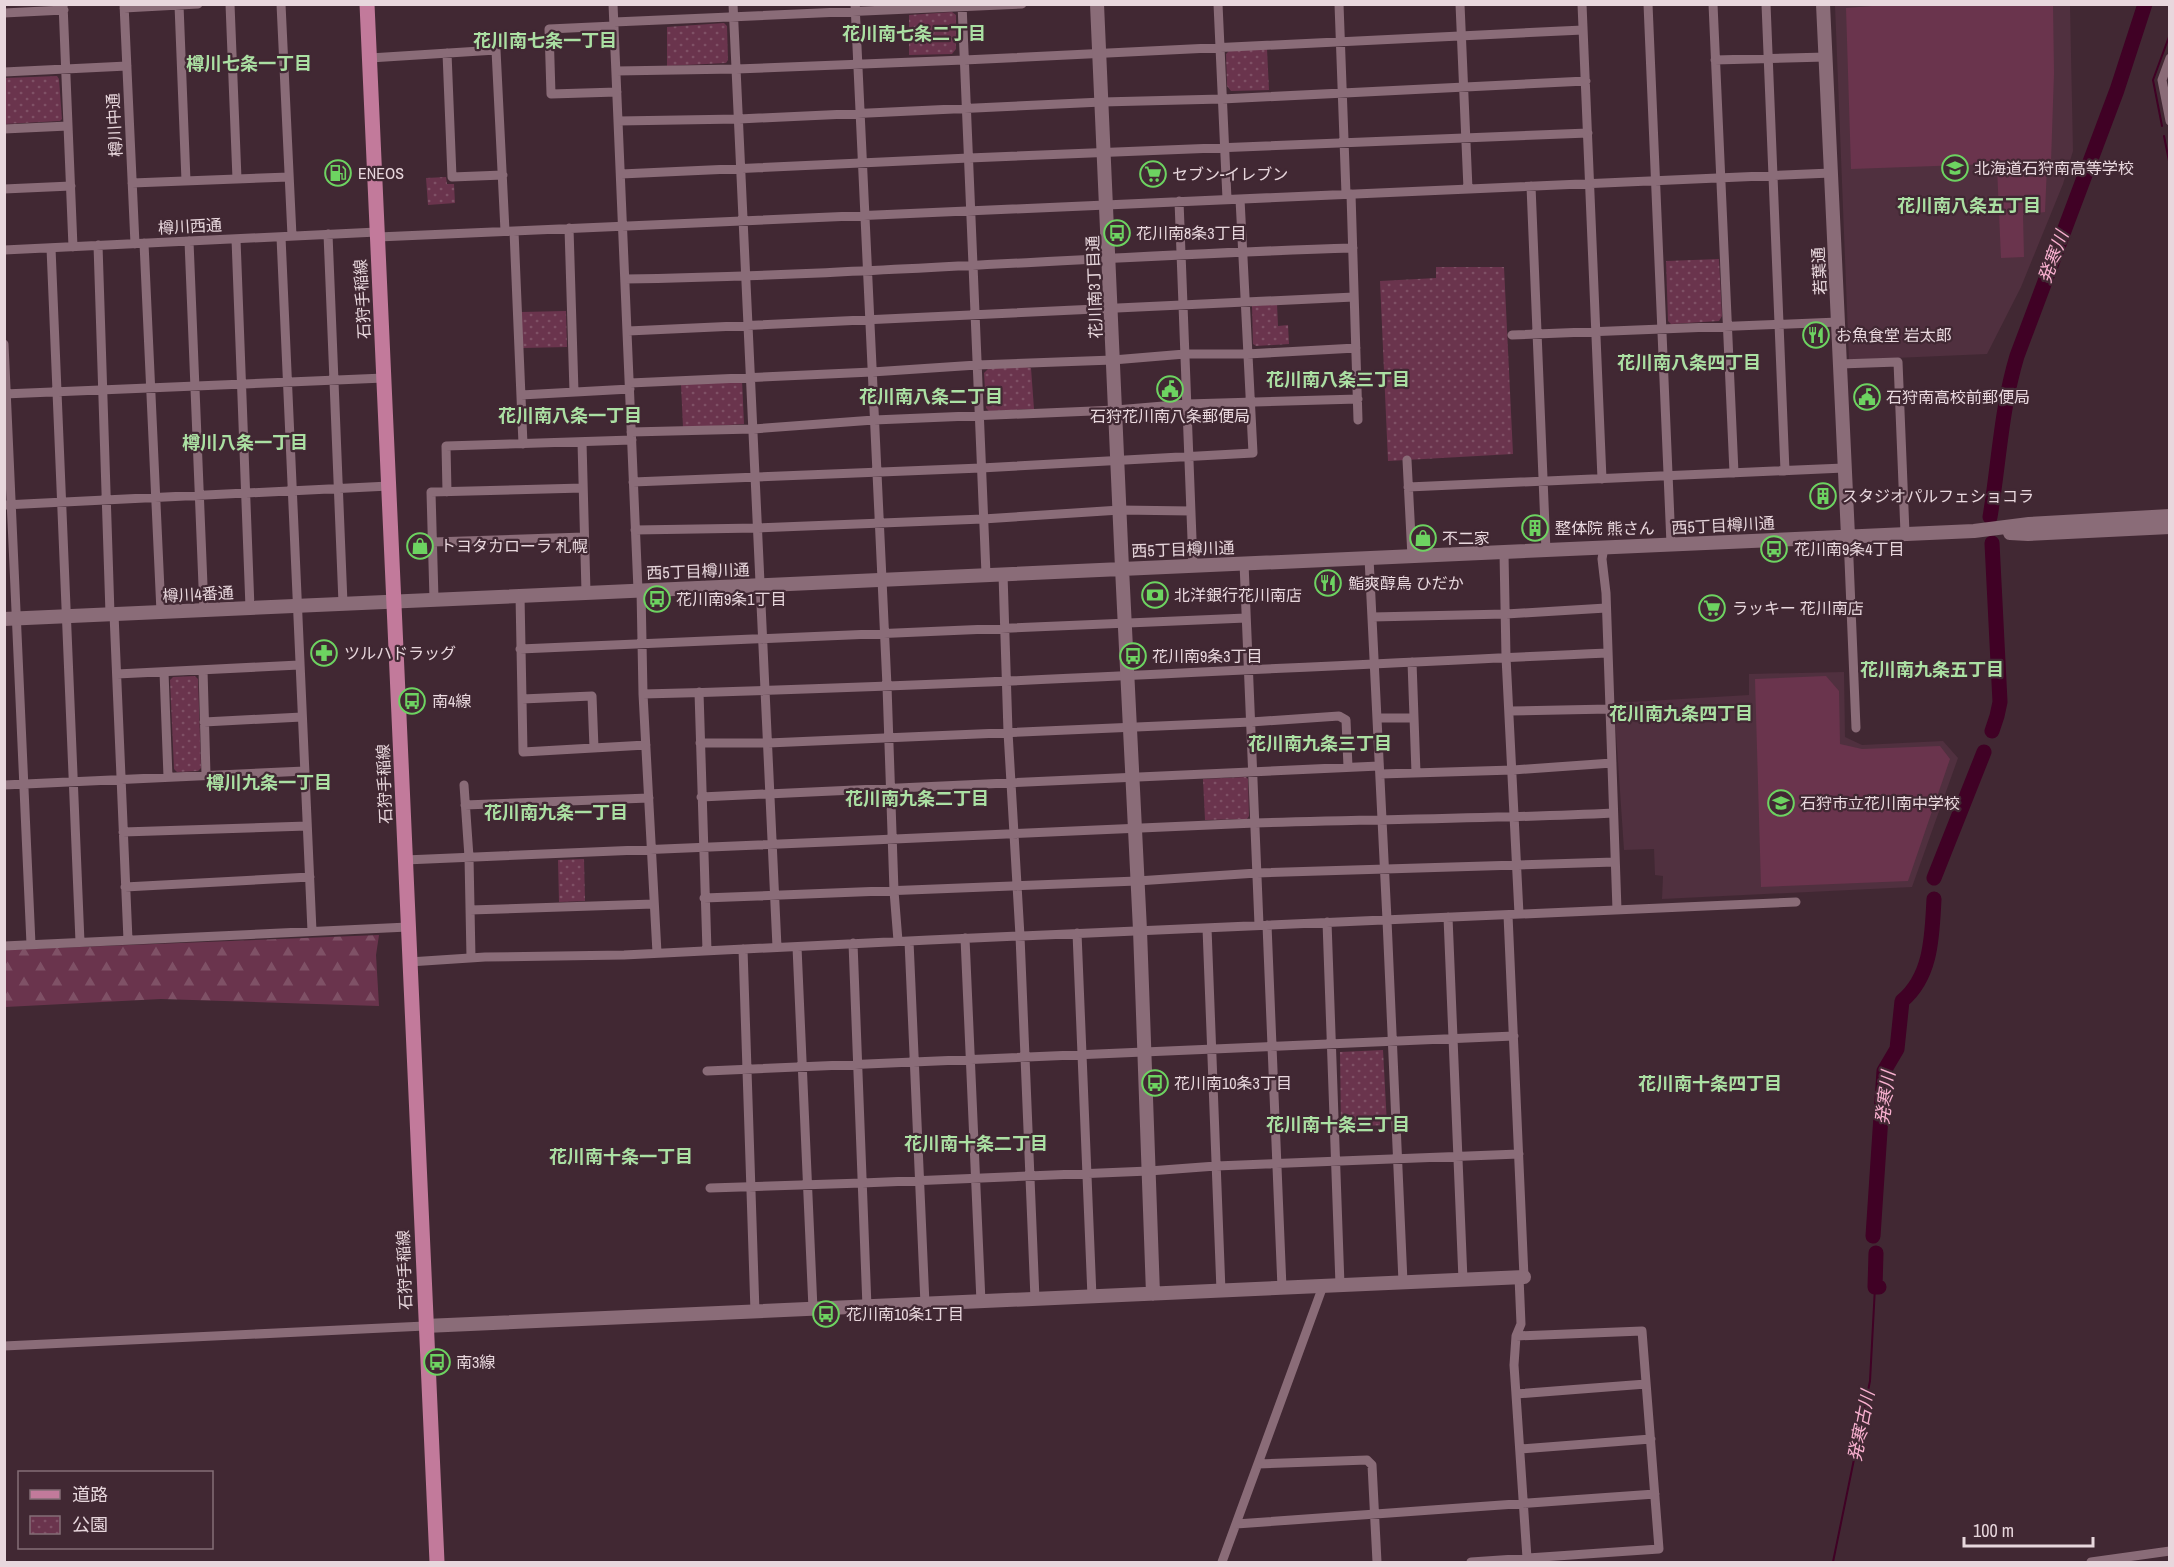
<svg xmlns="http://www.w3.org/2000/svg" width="2174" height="1567" font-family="'Archivo Narrow','Noto Sans JP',sans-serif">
<defs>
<pattern id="forest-firs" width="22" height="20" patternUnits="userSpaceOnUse" patternTransform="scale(1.5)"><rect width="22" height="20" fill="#6a344d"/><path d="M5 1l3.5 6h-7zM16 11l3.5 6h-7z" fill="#7f5166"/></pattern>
<pattern id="park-dots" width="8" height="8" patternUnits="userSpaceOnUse" patternTransform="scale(1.5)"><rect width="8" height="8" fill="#6a344d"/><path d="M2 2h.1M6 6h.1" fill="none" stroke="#7f5166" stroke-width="1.8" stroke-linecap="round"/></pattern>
</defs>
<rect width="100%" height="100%" fill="#412833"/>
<!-- built -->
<path fill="#50303f" d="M1835,5h235l3,146 -10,33 -42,103 -34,67 -138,6z
M1844,672l1,65 17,8 81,-4 15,17 -46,129 -250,12 1,-23 -8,-1 -1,-26 -30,1 -10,-147 135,-8v-21z"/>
<!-- grass -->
<path fill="#6a344d" d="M1885,5h168l1,68 -3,89 -200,7 -5,-161z
M2047,166l-2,46 -22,3 1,42 -23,1 -4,-91z
M1826,676l13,15 1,53 22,5 78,-3 10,13 -42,122 -147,6 -6,-208z"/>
<!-- forest -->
<path fill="url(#forest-firs)" d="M379,935l-3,20 3,51 -218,-7 -156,8 -1,-57z"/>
<!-- park -->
<path fill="url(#park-dots)" d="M952,12l4,3v34l-4,5 -43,1v-40z
M724,23l3,3 1,34 -2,3 -59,3v-39z
M1267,49l2,41 -38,1 -4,-5 -1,-32 3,-3z
M57,76l2,3 3,40 -2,2 -55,3v-46z
M446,177l1,7h7l1,19 -27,2 -2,-27z
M1719,259l3,57 -3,5 -48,3 -3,-3 -2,-60z
M1436,267h68l9,187 -125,7 -8,-180 56,-3z
M1277,304l1,22 10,-1 1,19 -33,2 -3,-2 -1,-38z
M566,311l1,36 -44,1 -2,-36z
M1006,364l25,4 3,41 -45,2 -3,-3 -2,-35 4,-4z
M742,380l2,44 -61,4 -2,-44z
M195,676l3,3 3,89 -3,3 -21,1 -3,-3 -4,-89 3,-3z
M1246,777l2,2 1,37 -2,3 -42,1 -2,-41z
M584,859l1,42 -26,1 -1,-42z
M1383,1050l4,75 -46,2 -1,-75z"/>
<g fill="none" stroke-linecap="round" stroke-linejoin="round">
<!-- stream -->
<path stroke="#400125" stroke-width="2" d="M2162,126l-9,-46 17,-46
M2164,136l6,30
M1833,1562l37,-181 5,-94"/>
<!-- river -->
<path stroke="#400125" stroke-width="15" d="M1990,517c9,-54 11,-108 27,-161l100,-266 28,-86
M1992,543l8,159 -3,14 -5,15
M1934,878l50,-126
M1873,1236l11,-165 13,-22 5,-48c30,-25 30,-66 32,-102
M1876,1253l-1,34h4"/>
<!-- street -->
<path stroke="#8a6c78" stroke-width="9" d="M63,4l10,243
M124,4l11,240
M230,4l7,175
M281,4l11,232
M613,4l25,586
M733,4l44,943
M855,4l32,682 7,205 4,50
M962,4l24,570
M1218,4l9,195
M1339,4l7,190
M1460,4l8,185
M1582,4l20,475
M1648,4l23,540
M1713,4l21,469
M1766,4l19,467
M179,5l7,176
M124,8l74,-4
M4,13l60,-3
M614,22l408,-18
M614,26l-65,3 2,65 66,-2
M447,53l5,124 51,-2
M370,58l126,-8 9,181
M2170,58l-8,22 8,41
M1715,60l111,-3
M616,71l120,-2 228,-9 619,-30
M4,72l123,-6
M618,121l121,-2 363,-17 120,-3 364,-18
M4,129l64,-3
M621,174l348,-16 619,-25
M132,183l157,-6
M1531,186l15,365
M4,189l67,-3
M1351,194l7,226
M1179,201l14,364
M569,228l5,164
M514,231l9,213
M328,234l15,369
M281,237l31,694
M378,237l1453,-64
M236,239l14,369
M189,241l15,369
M144,243l17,369
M98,245l12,369
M51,248l29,694
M4,250l373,-18
M625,279c243,-4 485,-24 728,-31
M628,331l726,-34
M1512,335l326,-13
M4,344l27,600
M1840,364l58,-2 7,171
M630,383l242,-11 105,-7 136,-5 72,-6h62l109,-6
M4,394l380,-16
M521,395l109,-6
M631,432l122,-3 121,-9 242,-10 71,-6 171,-5
M582,442l4,150
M1407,460l5,97
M633,482l348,-14 272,-15 -13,-254
M1408,487l436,-19
M447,492l-1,-46 186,-6
M4,505l385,-19
M635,530l123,-2 225,-9 137,-9 71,1
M1848,536l8,192
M433,542l151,-5
M1604,547l-2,12 4,34 11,317
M1504,553l2,104 13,257
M1369,558l18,362 16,362
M1244,563l15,362
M1003,574l5,158 12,204 15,363
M641,590l2,104c322,-8 643,-27 965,-41
M520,595l3,157 123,-7
M434,599l-3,-107 152,-4
M114,614l14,326
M1372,617l134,-3 100,-6
M520,649l726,-31
M1412,662l4,111
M203,670l3,105
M164,672l4,105
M117,674l182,-9
M699,692l8,259
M643,694l14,259
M522,699l70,-3 2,52
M1510,711l100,-2
M1377,718h37
M204,722l98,-5
M700,743h68l483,-21 88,-6 7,4 2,47
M1380,774l133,-4 99,-7
M4,785l301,-14
M464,785l5,72 2,101
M701,797l678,-31
M465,805l184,-7
M123,832l184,-6
M405,860c283,-11 567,-25 850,-37 120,-4 239,-4 358,-10
M125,887l185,-10
M704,898l433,-17 120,-8 358,-11
M470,910l184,-6
M1508,915l16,362
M1448,917l15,363
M1327,922l13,363
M1267,925l15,363
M1207,928l14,363
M1077,933l15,364
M965,938l16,364
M909,941l16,363
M853,943l14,364
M4,946l404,-19
M797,947l16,362
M743,949l12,363
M409,962l76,-5 139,-2 305,-15 867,-38
M707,1071l807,-35
M710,1188l152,-5 287,-12 67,-5 303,-12
M1519,1277l2,47 -5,12 -2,29 13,193
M4,1346l421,-20
M1516,1394l130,-10
M1520,1449l131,-10
M1258,1464l109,-4 5,5 5,97
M1236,1524l419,-30
M1222,1562l101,-276
M1471,1562l188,-13 -17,-218 -126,5
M2091,1562l79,-11"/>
<!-- secondary -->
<path stroke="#8a6c78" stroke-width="14" d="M1097,4l25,564 18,362 13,364
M1823,4l25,532
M2010,533l18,1 142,-7
M4,619l1970,-88 55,-7 141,-8
M425,1326l1099,-49"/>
<!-- primary -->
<path stroke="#c27a9b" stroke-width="15" d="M367,4l70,1558"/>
</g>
<!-- icons -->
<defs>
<g id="school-ring" transform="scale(1.35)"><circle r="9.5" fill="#412833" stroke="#6dd361" stroke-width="1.5"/><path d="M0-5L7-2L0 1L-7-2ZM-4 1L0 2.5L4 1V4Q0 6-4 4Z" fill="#6dd361"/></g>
<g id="fuel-ring" transform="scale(1.35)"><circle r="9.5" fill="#412833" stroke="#6dd361" stroke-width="1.5"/><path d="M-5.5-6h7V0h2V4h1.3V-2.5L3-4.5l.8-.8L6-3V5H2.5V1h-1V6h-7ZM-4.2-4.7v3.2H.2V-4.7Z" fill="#6dd361"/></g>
<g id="supermarket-ring" transform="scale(1.35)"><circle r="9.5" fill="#412833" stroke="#6dd361" stroke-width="1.5"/><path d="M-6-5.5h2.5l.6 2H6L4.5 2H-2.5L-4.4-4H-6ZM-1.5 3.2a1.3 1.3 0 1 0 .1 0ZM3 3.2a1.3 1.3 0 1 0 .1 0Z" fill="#6dd361"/></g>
<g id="bus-ring" transform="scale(1.35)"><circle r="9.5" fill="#412833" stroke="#6dd361" stroke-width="1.5"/><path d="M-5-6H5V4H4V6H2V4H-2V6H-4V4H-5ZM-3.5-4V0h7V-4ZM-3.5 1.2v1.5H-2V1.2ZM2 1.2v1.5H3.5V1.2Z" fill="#6dd361"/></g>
<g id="restaurant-ring" transform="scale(1.35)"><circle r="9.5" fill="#412833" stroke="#6dd361" stroke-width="1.5"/><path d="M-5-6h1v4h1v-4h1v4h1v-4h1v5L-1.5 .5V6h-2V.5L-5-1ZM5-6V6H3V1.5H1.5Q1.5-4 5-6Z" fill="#6dd361"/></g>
<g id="civic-ring" transform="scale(1.35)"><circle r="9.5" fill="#412833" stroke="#6dd361" stroke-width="1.5"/><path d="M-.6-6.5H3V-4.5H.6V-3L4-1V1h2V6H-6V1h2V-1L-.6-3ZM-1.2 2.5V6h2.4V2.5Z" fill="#6dd361"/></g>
<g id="building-ring" transform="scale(1.35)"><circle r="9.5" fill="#412833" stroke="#6dd361" stroke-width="1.5"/><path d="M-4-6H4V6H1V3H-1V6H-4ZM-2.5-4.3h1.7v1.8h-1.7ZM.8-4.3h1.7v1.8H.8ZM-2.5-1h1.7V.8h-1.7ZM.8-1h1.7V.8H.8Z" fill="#6dd361"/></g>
<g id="shop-ring" transform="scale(1.35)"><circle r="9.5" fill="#412833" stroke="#6dd361" stroke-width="1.5"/><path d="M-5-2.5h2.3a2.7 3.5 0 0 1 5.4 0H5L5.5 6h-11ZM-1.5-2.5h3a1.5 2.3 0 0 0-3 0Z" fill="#6dd361"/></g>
<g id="bank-ring" transform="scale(1.35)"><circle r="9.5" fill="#412833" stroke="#6dd361" stroke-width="1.5"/><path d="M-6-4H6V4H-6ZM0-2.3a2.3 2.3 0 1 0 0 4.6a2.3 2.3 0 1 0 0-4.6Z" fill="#6dd361"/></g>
<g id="pharmacy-ring" transform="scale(1.35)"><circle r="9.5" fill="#412833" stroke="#6dd361" stroke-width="1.5"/><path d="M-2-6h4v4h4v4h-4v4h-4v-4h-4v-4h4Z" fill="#6dd361"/></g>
</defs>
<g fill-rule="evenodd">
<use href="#school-ring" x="1955" y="168"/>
<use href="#fuel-ring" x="338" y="173"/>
<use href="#supermarket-ring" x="1153" y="174"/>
<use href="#bus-ring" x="1117" y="233"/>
<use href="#restaurant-ring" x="1816" y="335"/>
<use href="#civic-ring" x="1170" y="389"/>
<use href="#civic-ring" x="1867" y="397"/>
<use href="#building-ring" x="1823" y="496"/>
<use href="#building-ring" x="1535" y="528"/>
<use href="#shop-ring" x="1423" y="538"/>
<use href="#shop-ring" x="420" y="546"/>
<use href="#bus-ring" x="1774" y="549"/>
<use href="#restaurant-ring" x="1328" y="583"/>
<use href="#bank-ring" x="1155" y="595"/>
<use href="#bus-ring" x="657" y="599"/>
<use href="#supermarket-ring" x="1712" y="608"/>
<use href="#pharmacy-ring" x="324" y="653"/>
<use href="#bus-ring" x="1133" y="656"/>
<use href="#bus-ring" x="412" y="701"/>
<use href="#school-ring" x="1781" y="803"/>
<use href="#bus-ring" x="1155" y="1083"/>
<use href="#bus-ring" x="826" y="1314"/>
<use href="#bus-ring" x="437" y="1362"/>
</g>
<g text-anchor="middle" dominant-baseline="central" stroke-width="4.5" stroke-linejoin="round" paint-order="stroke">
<!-- street labels -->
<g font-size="16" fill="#e8d7dd" stroke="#412833">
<text transform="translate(114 125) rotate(-93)">樽川中通</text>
<text transform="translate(190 226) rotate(-3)">樽川西通</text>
<text transform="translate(1819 271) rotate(-93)">若葉通</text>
<text transform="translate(1094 287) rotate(-92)">花川南3丁目通</text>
<text transform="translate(362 299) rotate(-93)">石狩手稲線</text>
<text transform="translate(1723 525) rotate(-3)">西5丁目樽川通</text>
<text transform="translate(1183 549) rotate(-2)">西5丁目樽川通</text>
<text transform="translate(698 571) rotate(-2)">西5丁目樽川通</text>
<text transform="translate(198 594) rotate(-3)">樽川4番通</text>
<text transform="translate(384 784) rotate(-92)">石狩手稲線</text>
<text transform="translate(404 1270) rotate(-92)">石狩手稲線</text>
</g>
<!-- poi labels -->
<g font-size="16" fill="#e8d7dd" stroke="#412833" text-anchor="start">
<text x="1974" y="168">北海道石狩南高等学校</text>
<text x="358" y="173">ENEOS</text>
<text x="1172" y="174">セブン-イレブン</text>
<text x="1136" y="233">花川南8条3丁目</text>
<text x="1836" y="335">お魚食堂 岩太郎</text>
<text x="1886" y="397">石狩南高校前郵便局</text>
<text x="1170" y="416" text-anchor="middle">石狩花川南八条郵便局</text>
<text x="1842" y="496">スタジオパルフェショコラ</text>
<text x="1555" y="528">整体院 熊さん</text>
<text x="1442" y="538">不二家</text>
<text x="440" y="546">トヨタカローラ 札幌</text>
<text x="1794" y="549">花川南9条4丁目</text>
<text x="1348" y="583">鮨爽醇鳥 ひだか</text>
<text x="1174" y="595">北洋銀行花川南店</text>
<text x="676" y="599">花川南9条1丁目</text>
<text x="1732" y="608">ラッキー 花川南店</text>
<text x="344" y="653">ツルハドラッグ</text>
<text x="1152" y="656">花川南9条3丁目</text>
<text x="432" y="701">南4線</text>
<text x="1800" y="803">石狩市立花川南中学校</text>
<text x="1174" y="1083">花川南10条3丁目</text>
<text x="846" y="1314">花川南10条1丁目</text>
<text x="456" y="1362">南3線</text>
</g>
<!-- neighbourhood labels -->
<g font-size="18" font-weight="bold" fill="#abe0a3" stroke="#412833">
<text x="914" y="33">花川南七条二丁目</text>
<text x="545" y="40">花川南七条一丁目</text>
<text x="249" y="63">樽川七条一丁目</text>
<text x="1969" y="205">花川南八条五丁目</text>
<text x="1689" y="362">花川南八条四丁目</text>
<text x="1338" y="379">花川南八条三丁目</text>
<text x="931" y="396">花川南八条二丁目</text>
<text x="570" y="415">花川南八条一丁目</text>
<text x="245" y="442">樽川八条一丁目</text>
<text x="1932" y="669">花川南九条五丁目</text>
<text x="1681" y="713">花川南九条四丁目</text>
<text x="1320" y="743">花川南九条三丁目</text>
<text x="269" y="782">樽川九条一丁目</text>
<text x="917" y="798">花川南九条二丁目</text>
<text x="556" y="812">花川南九条一丁目</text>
<text x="1710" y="1083">花川南十条四丁目</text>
<text x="1338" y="1124">花川南十条三丁目</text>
<text x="976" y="1143">花川南十条二丁目</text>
<text x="621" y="1156">花川南十条一丁目</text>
</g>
<!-- water labels -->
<g font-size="18" font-style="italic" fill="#f8b0cf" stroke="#412833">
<text transform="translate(2053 257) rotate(-70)">発寒川</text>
<text transform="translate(1885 1098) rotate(-83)">発寒川</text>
<text transform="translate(1861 1426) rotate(-79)">発寒古川</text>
</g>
</g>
<!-- border -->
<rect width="2174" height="1567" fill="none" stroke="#e8d7dd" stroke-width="12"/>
<!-- legend -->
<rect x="18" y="1471" width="195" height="78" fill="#412833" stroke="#846e77" stroke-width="1.5"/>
<rect x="30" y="1490" width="30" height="9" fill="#c27a9b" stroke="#846e77" stroke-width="1.5"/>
<text x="72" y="1501" font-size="18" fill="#e8d7dd">道路</text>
<rect x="30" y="1516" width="30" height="18" fill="url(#park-dots)" stroke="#846e77" stroke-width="1.5"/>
<text x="72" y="1531" font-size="18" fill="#e8d7dd">公園</text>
<!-- scale -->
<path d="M1964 1537v9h129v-9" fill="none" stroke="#e8d7dd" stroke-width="3"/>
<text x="1973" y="1537" font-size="18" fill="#e8d7dd" stroke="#412833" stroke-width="4.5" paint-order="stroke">100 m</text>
</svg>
